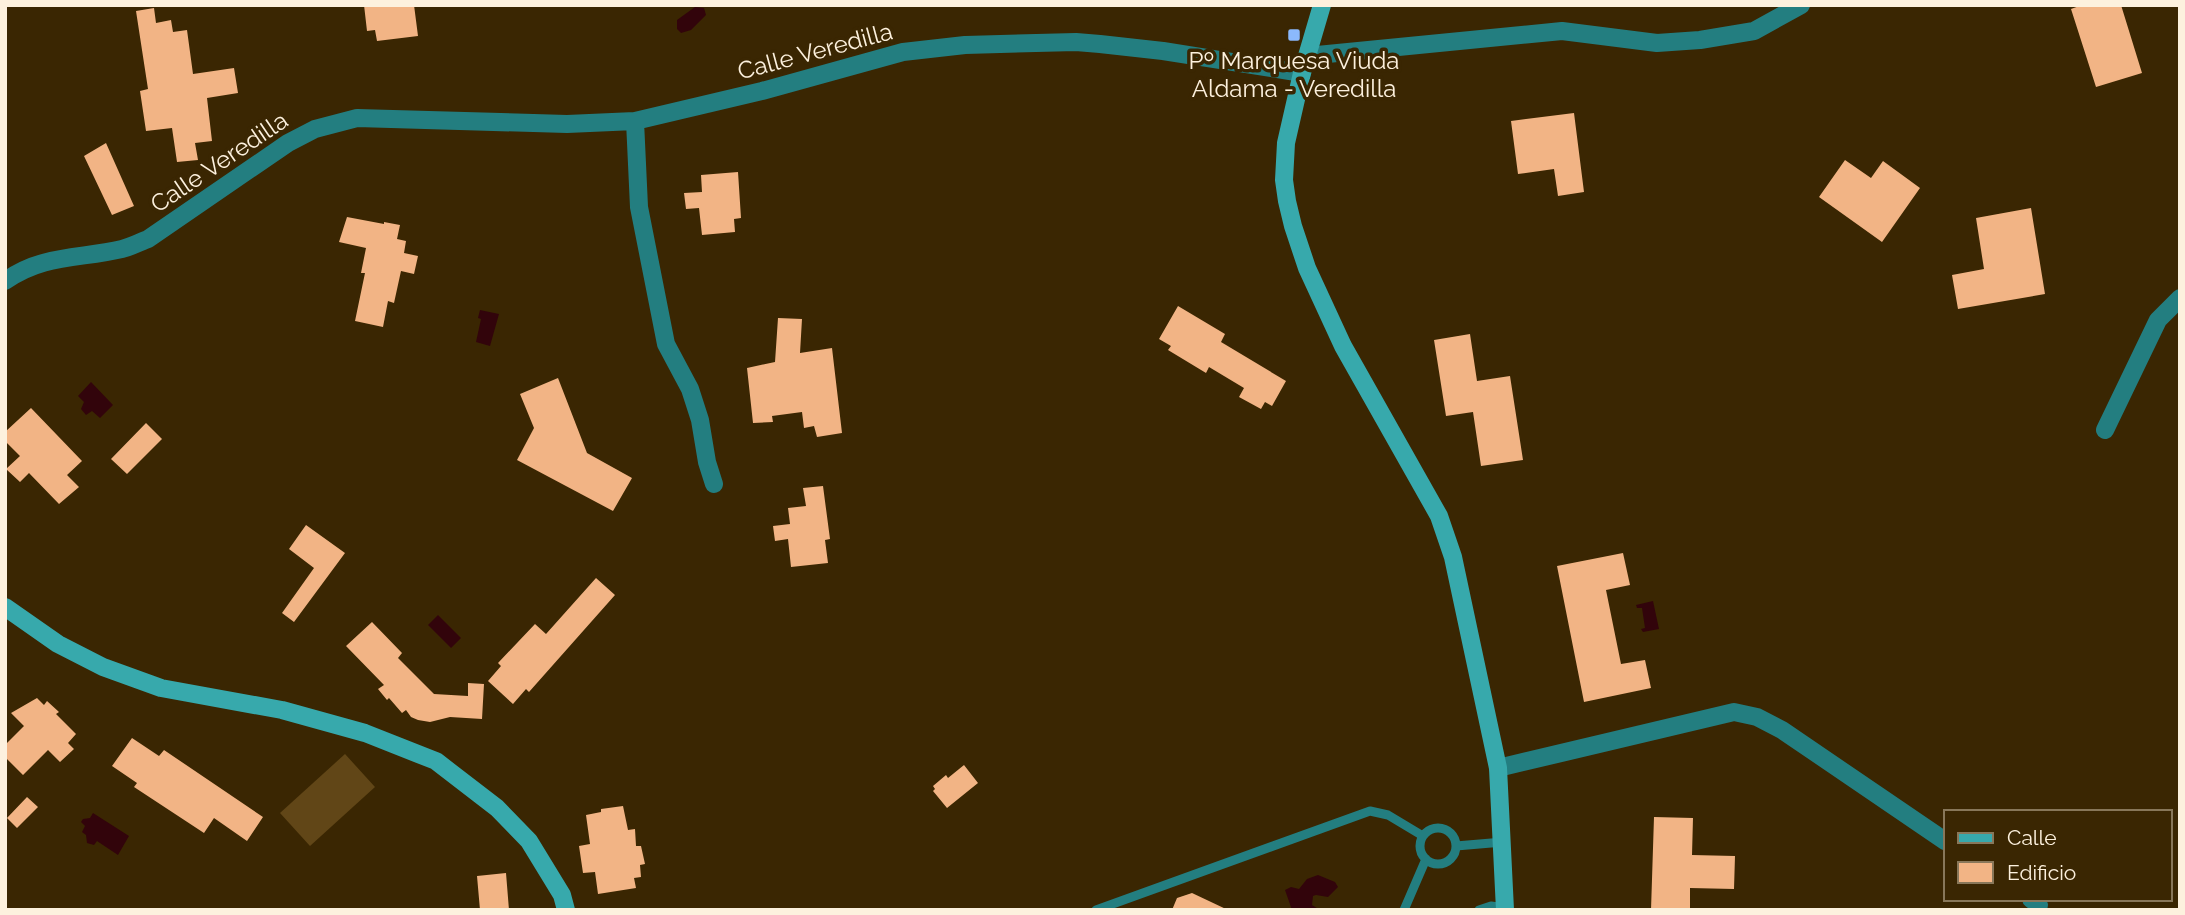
<svg xmlns="http://www.w3.org/2000/svg" width="2185" height="915" font-family="Raleway,sans-serif">
<rect width="100%" height="100%" fill="#3a2602"/>
<!-- green -->
<path fill="#614617" d="M345,754l30,33 -65,59 -30,-33z"/>
<!-- water -->
<path fill="#32040b" d="M695,7l9,1 2,7 -15,15 -10,3 -4,-4v-9z
M480,310l19,4 -9,32 -14,-4 5,-23 -3,-1z
M91,382l22,23 -13,13 -8,-7 -6,4 -5,-6 3,-7 -6,-6z
M1653,601l6,28 -16,3 -2,-3 4,-1 -3,-20h-5l-1,-3z
M438,615l23,23 -10,10 -23,-23z
M93,813l36,23 -11,19 -21,-14 -3,4 -7,-2 -1,-8 -4,-3 3,-6 -4,-4 2,-3 7,-1z
M1318,875l17,7 3,5 -10,10 -12,-2 -3,1 -1,9 8,5h-28l-7,-20 6,-3 8,2 8,-10z"/>
<!-- building -->
<path fill="#f2b485" d="M364,5h50l4,31 -41,5 -2,-11 -8,1z
M2082,5h39l21,68 -46,14 -25,-78z
M154,8l2,15 15,-3 2,12 14,-2 6,44 41,-6 4,25 -31,5 5,43 -17,2 3,17 -21,2 -5,-34 -26,3 -6,-40 8,-2 -12,-78z
M1574,113l10,79 -26,4 -4,-27 -36,5 -7,-53z
M106,143l28,63 -22,9 -28,-59z
M1845,160l26,18 12,-17 37,27 -38,54 -63,-45z
M738,172l3,46 -7,1 1,13 -33,3 -3,-27 -13,1 -2,-16 18,-1 -1,-17z
M2031,208l14,86 -87,15 -6,-34 32,-6 -8,-51z
M347,217l37,7v-2l16,3 -3,14 9,2 -2,12 14,3 -4,18 -13,-3 -7,32 -6,-2 -5,26 -28,-6 10,-48h-4l5,-25 -27,-6z
M1178,306l47,28 -4,8 65,39 -14,25 -7,-4 -4,7 -22,-12 5,-9 -35,-21 -3,6 -38,-23 3,-4 -12,-7z
M778,318l24,1 -2,34 32,-5 10,85 -25,4 -3,-11 -10,2 -2,-16 -30,4 1,6 -20,1 -6,-55 28,-6z
M1470,334l7,47 33,-5 13,84 -42,6 -8,-54 -27,4 -12,-76z
M558,378l29,75 45,25 -19,33 -96,-51 17,-32 -14,-34z
M31,408l51,53 -15,14 12,12 -20,17 -30,-31 -9,9 -14,-13 14,-13 -15,-15v-9z
M146,423l16,16 -35,35 -16,-15z
M823,486l7,53 -5,1 3,23 -37,4 -3,-28 -13,2 -2,-15 17,-2 -2,-16 18,-2 -3,-18z
M306,525l39,28 -51,69 -12,-9 32,-45 -25,-19z
M1623,553l7,32 -24,5 15,74 24,-4 6,28 -67,14 -27,-136z
M596,578l19,17 -86,97 -3,-3 -13,15 -25,-23 13,-15 -3,-3 37,-39 11,10z
M372,622l30,31 -4,5 36,36 34,2v-13l16,1 -2,35 -32,-2 -20,5 -12,-2 -7,-3 -5,-7 -4,3 -13,-15 -2,2 -9,-11 6,-4 -38,-39z
M37,698l7,7 3,-4 12,11 -3,2 20,20 -8,9 6,6 -14,13 -12,-12 -25,25 -18,-18v-12l19,-19 -13,-13z
M132,738l27,18 5,-6 99,67 -16,24 -33,-23 -10,15 -70,-46 3,-4 -25,-17z
M964,765l14,18 -31,25 -14,-17 2,-2 -2,-3 13,-11 2,3z
M27,797l11,10 -21,21 -10,-10z
M623,806l5,24 7,-1 1,17h5l4,18 -5,1 1,12 -7,1 2,10 -38,6 -3,-22 -12,1 -4,-27 11,-2 -4,-29 15,-3v-3z
M1654,817l39,1 -1,37 43,1 -1,33 -44,-1v22h-39z
M506,873l3,37h-29l-3,-34z
M1192,893l36,17h-56l5,-12z"/>
<g fill="none" stroke-linecap="round" stroke-linejoin="round">
<!-- lane -->
<path stroke="#237e80" stroke-width="9" d="M1420 846a18 18 0 1 1 36 0a18 18 0 1 1-36 0Z
M1456,846l47,-4
M1096,910l274,-99 18,4 35,21
M1404,910l22,-51
M1479,910l12,-4 14,2"/>
<!-- street -->
<path stroke="#237e80" stroke-width="18" d="M1307,56l255,-25 95,12 43,-3 54,-9 47,-26
M635,121l4,86 27,137 24,45 10,31 7,42 7,22
M5,281c38,-27 75,-22 117,-32 9,-2 18,-7 26,-10l140,-96 27,-14 42,-11 210,6 68,-3 127,-30 141,-39 62,-7 111,-3 24,2 63,7 139,22
M2105,430l53,-110 22,-22
M1498,768l236,-56 23,5 25,13 163,111
M2031,899l8,6"/>
<!-- secondary -->
<path stroke="#37a9ac" stroke-width="18" d="M1322,5l-20,68 -16,70 -2,37 3,21 6,25 14,42 36,78 96,170 14,41 45,211 7,142
M5,607l53,37 45,23 58,21 121,22 83,23 71,28 61,47 32,33 33,54 4,15"/>
</g>
<!-- markers -->
<rect fill="#8bb9fc" stroke="#3a2602" stroke-width="2.5" x="1287" y="28" width="14" height="14" rx="3.5"/>
<g text-anchor="middle" dominant-baseline="central" stroke-width="7" stroke-linejoin="round" paint-order="stroke">
<!-- street labels -->
<g font-size="24" fill="#fdf1de" stroke="#3a2602">
<text transform="translate(815 51) rotate(-15)">Calle Veredilla</text>
<text transform="translate(219 162) rotate(-34)">Calle Veredilla</text>
</g>
<!-- poi labels -->
<g font-size="24" fill="#fdf1de" stroke="#3a2602">
<text x="1294" y="60">Pº Marquesa Viuda<tspan x="1294" dy="28">Aldama - Veredilla</tspan></text>
</g>
</g>
<!-- border -->
<rect width="2185" height="915" fill="none" stroke="#fdf1de" stroke-width="14"/>
<!-- legend -->
<rect x="1944" y="810" width="228" height="91" fill="#3a2602" stroke="#88775a" stroke-width="2"/>
<rect x="1958" y="833" width="35" height="10" fill="#37a9ac" stroke="#88775a" stroke-width="2"/>
<text x="2007" y="845" font-size="21" fill="#fdf1de">Calle</text>
<rect x="1958" y="862" width="35" height="21" fill="#f2b485" stroke="#88775a" stroke-width="2"/>
<text x="2007" y="880" font-size="21" fill="#fdf1de">Edificio</text>
</svg>
